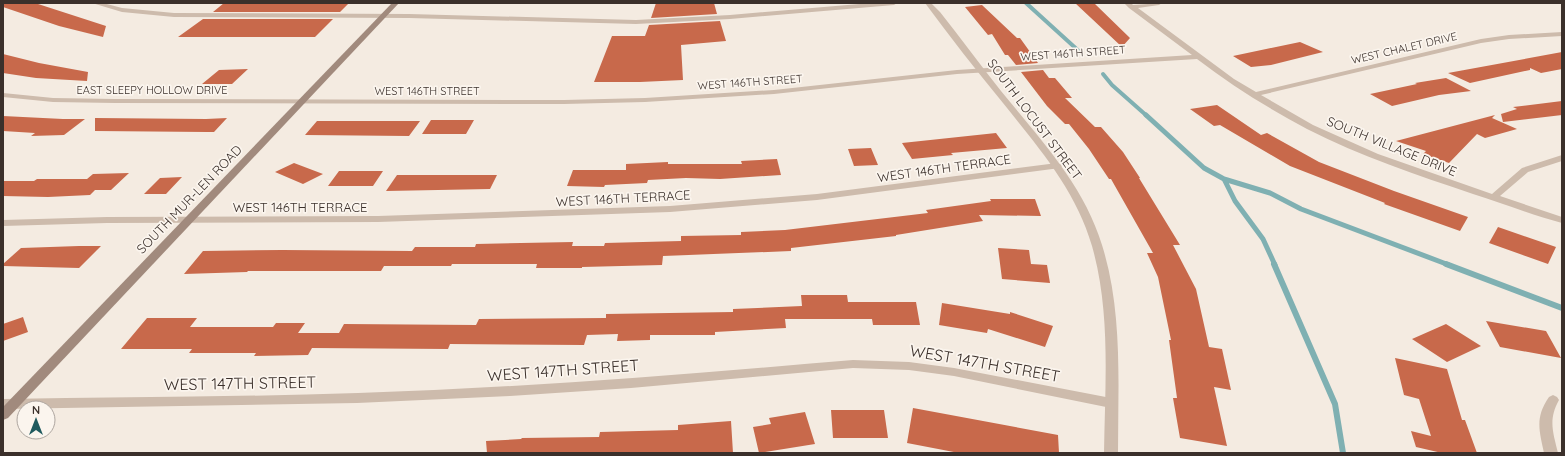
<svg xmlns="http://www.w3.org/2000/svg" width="1565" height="456" font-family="Quicksand,sans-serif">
<rect width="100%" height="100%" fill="#f4ebe1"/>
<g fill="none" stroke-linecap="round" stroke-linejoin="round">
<!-- stream-far2 -->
<path stroke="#7fb0b2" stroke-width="4" d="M1026,3l55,50
M1103,74l9,11 35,31"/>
<!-- stream-far1 -->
<path stroke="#7fb0b2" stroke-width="5" d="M1146,115l58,53 20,11 46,14 31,16 148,56
M1224,179l11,22 28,38 12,26"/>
<!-- stream -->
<path stroke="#7fb0b2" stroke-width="6" d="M1274,264l61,140 8,49
M1446,264l116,44"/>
</g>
<!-- building -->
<path fill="#c8694b" d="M3,3h32l71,23 -3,11 -44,-11 -56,-19z
M224,3h125l-9,9h-127z
M656,3h58l3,11 -66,4z
M1075,3h19l36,35 -8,9z
M982,5l35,33h3l18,25 -22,2 -8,-10h-3l-13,-21 -4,1 -23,-28z
M203,19h130l-18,18h-137z
M720,21l6,20 -45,4 2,35 -43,2h-46l18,-46h33l4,-11z
M1300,42l23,10 -52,13 -20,2 -18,-11z
M1562,52v17l-21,4 -11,-5v2l-60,13 -22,-10z
M3,54l36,9 49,9 -1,9 -51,-3 -33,-5z
M248,69l-16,15h-30l17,-14z
M1043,70l6,8h6l17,20h-7l30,29h6l22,25 17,26h-1l41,67h-7l23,44 13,58 13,2 9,41 -17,-3 13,59 -47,-8 -7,-40h4l-8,-58h2l-13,-63 -11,-24h6l-42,-74h-2l-20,-30 -20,-25h-4l-18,-18 -26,-34z
M1446,78l25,13 -32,4 -47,11 -22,-12 47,-10 -2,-1z
M1562,101v14l-59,7 -2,-8 16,-5 -4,-2z
M1217,105l44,30 6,-2 52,29 75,29 74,26 -8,14 -76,-27 1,-1 -95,-37 -70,-41 -6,1 -24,-17z
M1495,115l-3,3 25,11 -32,9 -8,-4 -28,29 -26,-9 3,-3 -30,-10z
M3,116l60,3h22l-21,16 -33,1 4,-3 -32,-2z
M95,118l111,1 21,-1 -13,14h-7l-112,-1z
M431,120h43l-8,14h-44z
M317,121h103l-11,15 -104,-1z
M996,133l11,15 -56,5 2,2 -41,4 -10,-16z
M871,148l7,17 -24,1 -6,-17z
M777,159l4,16 -61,4 -34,-1 -38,2 -1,3 -42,2 -1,2 -37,-1 6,-16h53v-6l42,-2v2h74l-1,-3z
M294,163l29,11 -20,10 -28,-12z
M339,171h44l-10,15h-45z
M129,173l-18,17h-16l-5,5 -42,2 -45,-1v-15h31l3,-2h50l6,-5z
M397,175h100l-7,14 -104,2z
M182,177l-16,17h-22l16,-16z
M990,199h45l6,17 -62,-1 4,6 -87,14v1l-105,12v3l-128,5 -1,9 -80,2v1h-46l1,-4h-85l-1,2h-67l-3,5h-133l-1,1 -63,2 19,-23 79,-1 130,1 3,-4h60l1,-3 97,-2 -1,4h32l1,-3 76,-2v-5l60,-1v-3l44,-2 143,-17 -2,-3 65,-9z
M1498,227l58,20 -8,17 -59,-21z
M79,246h22l-22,22 -76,-2v-2l18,-16z
M998,248l31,2 2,14 16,1 3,18 -48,-4z
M801,295h46l1,7h68l4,23h-47l-1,-6h-87l1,9 -71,4v3h-65v5l-33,1 1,-7 -31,1 -3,10 -134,-1 -2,5 -136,-1 -4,7 -54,1 2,-3h-67l3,-4h-71l26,-31h50l-7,9h83l3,-4h29l-7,10h41l5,-9 132,1 3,-6 127,-1v-4l127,-2v-3l69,-3z
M942,303l68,11v-2l43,14 -8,21 -57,-18 -1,4 -48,-8z
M23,317l5,15 -25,9v-17z
M1486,321l60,10 15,27 -61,-11z
M1446,324l35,22 -34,16 -35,-23z
M1395,358l52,11 15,51h3l12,33h-35l-26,-6 -5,-16 20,5 -12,-37 -15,-4z
M913,408l145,27 1,18h-100l-52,-10z
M831,410h53l4,28h-55z
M805,412l10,32 -56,9 -6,-26 18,-3 -2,-6z
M731,421l2,32h-246l-1,-12 35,-2 1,-1 77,-1 1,-5 78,-2v-5z"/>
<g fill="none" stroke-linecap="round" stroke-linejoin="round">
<!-- minor -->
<path fill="#cdbbac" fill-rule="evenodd" d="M92,3h11l19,5 52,5 235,1 227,6 94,-5 141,-12h26l-3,2 -164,14 -94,5 -227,-6 -235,-1 -52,-5z
M1124,3h7l2,2 29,-2 -3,2 -21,3 96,71 22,13 225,-53 28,-4 53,-3v4l-53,3 -28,4 -220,52 52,30 65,29 114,40 30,-26 40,-13v6l-34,11 -28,24 62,21v6c-30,-8 -60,-20 -89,-29 -56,-19 -113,-38 -166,-65 -39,-21 -75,-43 -110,-70l-240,15 -183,20 -129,8 -81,2 -449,-1 -62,-1 -50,-5v-4l50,5 62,1 449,1 81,-2 129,-8 183,-20 235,-15 -63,-47z
M1057,163l3,1 2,2 -2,2 -243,32 -147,12 -292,10 -271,1 -104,3v-6l104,-3 271,-1 292,-10 147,-12z
M853,360l56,2 45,6 157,30 5,2 1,3 -1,3 -5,2 -157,-32 -45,-6 -56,-2 -222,20 -121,8 -153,7 -354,6v-10c118,-2 237,-2 355,-6 165,-5 330,-19 495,-33z
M1553,395l4,2 2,3c-11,20 -6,32 -1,53h-14c-5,-23 -9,-36 5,-56z"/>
<!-- tertiary -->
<path fill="#cdbbac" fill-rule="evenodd" d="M925,3h6l9,9c21,26 40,53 61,79 39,48 83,94 101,154 21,67 16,139 16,208h-14c1,-69 7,-140 -12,-207 -16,-56 -54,-99 -89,-143 -27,-33 -53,-66 -78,-100z"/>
<!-- secondary -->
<path fill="#a18a7d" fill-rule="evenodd" d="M392,3h7l-391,415 -5,2v-13z"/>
</g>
<g text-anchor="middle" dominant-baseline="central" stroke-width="3.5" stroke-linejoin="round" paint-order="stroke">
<!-- far-street labels -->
<g font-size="11" fill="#3b302b" stroke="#fbf5ee">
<text transform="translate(1404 48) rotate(-13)">WEST CHALET DRIVE</text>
<text transform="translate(1073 53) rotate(-4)">WEST 146TH STREET</text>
<text transform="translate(750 82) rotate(-4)">WEST 146TH STREET</text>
<text x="152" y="90">EAST SLEEPY HOLLOW DRIVE</text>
<text x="427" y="91">WEST 146TH STREET</text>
</g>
<!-- street labels -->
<g font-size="13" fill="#3b302b" stroke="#fbf5ee">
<text transform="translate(1035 119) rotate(53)">SOUTH LOCUST STREET</text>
<text transform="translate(1392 146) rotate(22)">SOUTH VILLAGE DRIVE</text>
<text transform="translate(944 168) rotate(-8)">WEST 146TH TERRACE</text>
<text transform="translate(623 198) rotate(-3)">WEST 146TH TERRACE</text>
<text transform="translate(189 199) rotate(-46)">SOUTH MUR-LEN ROAD</text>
<text x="300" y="207">WEST 146TH TERRACE</text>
</g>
<!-- near-street labels -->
<g font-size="16" fill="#3b302b" stroke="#fbf5ee">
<text transform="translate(985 363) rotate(10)">WEST 147TH STREET</text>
<text transform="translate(563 370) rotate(-4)">WEST 147TH STREET</text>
<text transform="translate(240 383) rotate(-1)">WEST 147TH STREET</text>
</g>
</g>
<!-- border -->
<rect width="1565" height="456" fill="none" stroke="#3b302b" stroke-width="8"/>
<!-- north arrow -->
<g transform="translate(36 420)"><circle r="19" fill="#fbf5ee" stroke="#aea6a0"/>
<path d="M0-3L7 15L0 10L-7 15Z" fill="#1f5a5e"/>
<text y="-6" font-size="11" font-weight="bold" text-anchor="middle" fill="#3b302b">N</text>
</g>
</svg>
